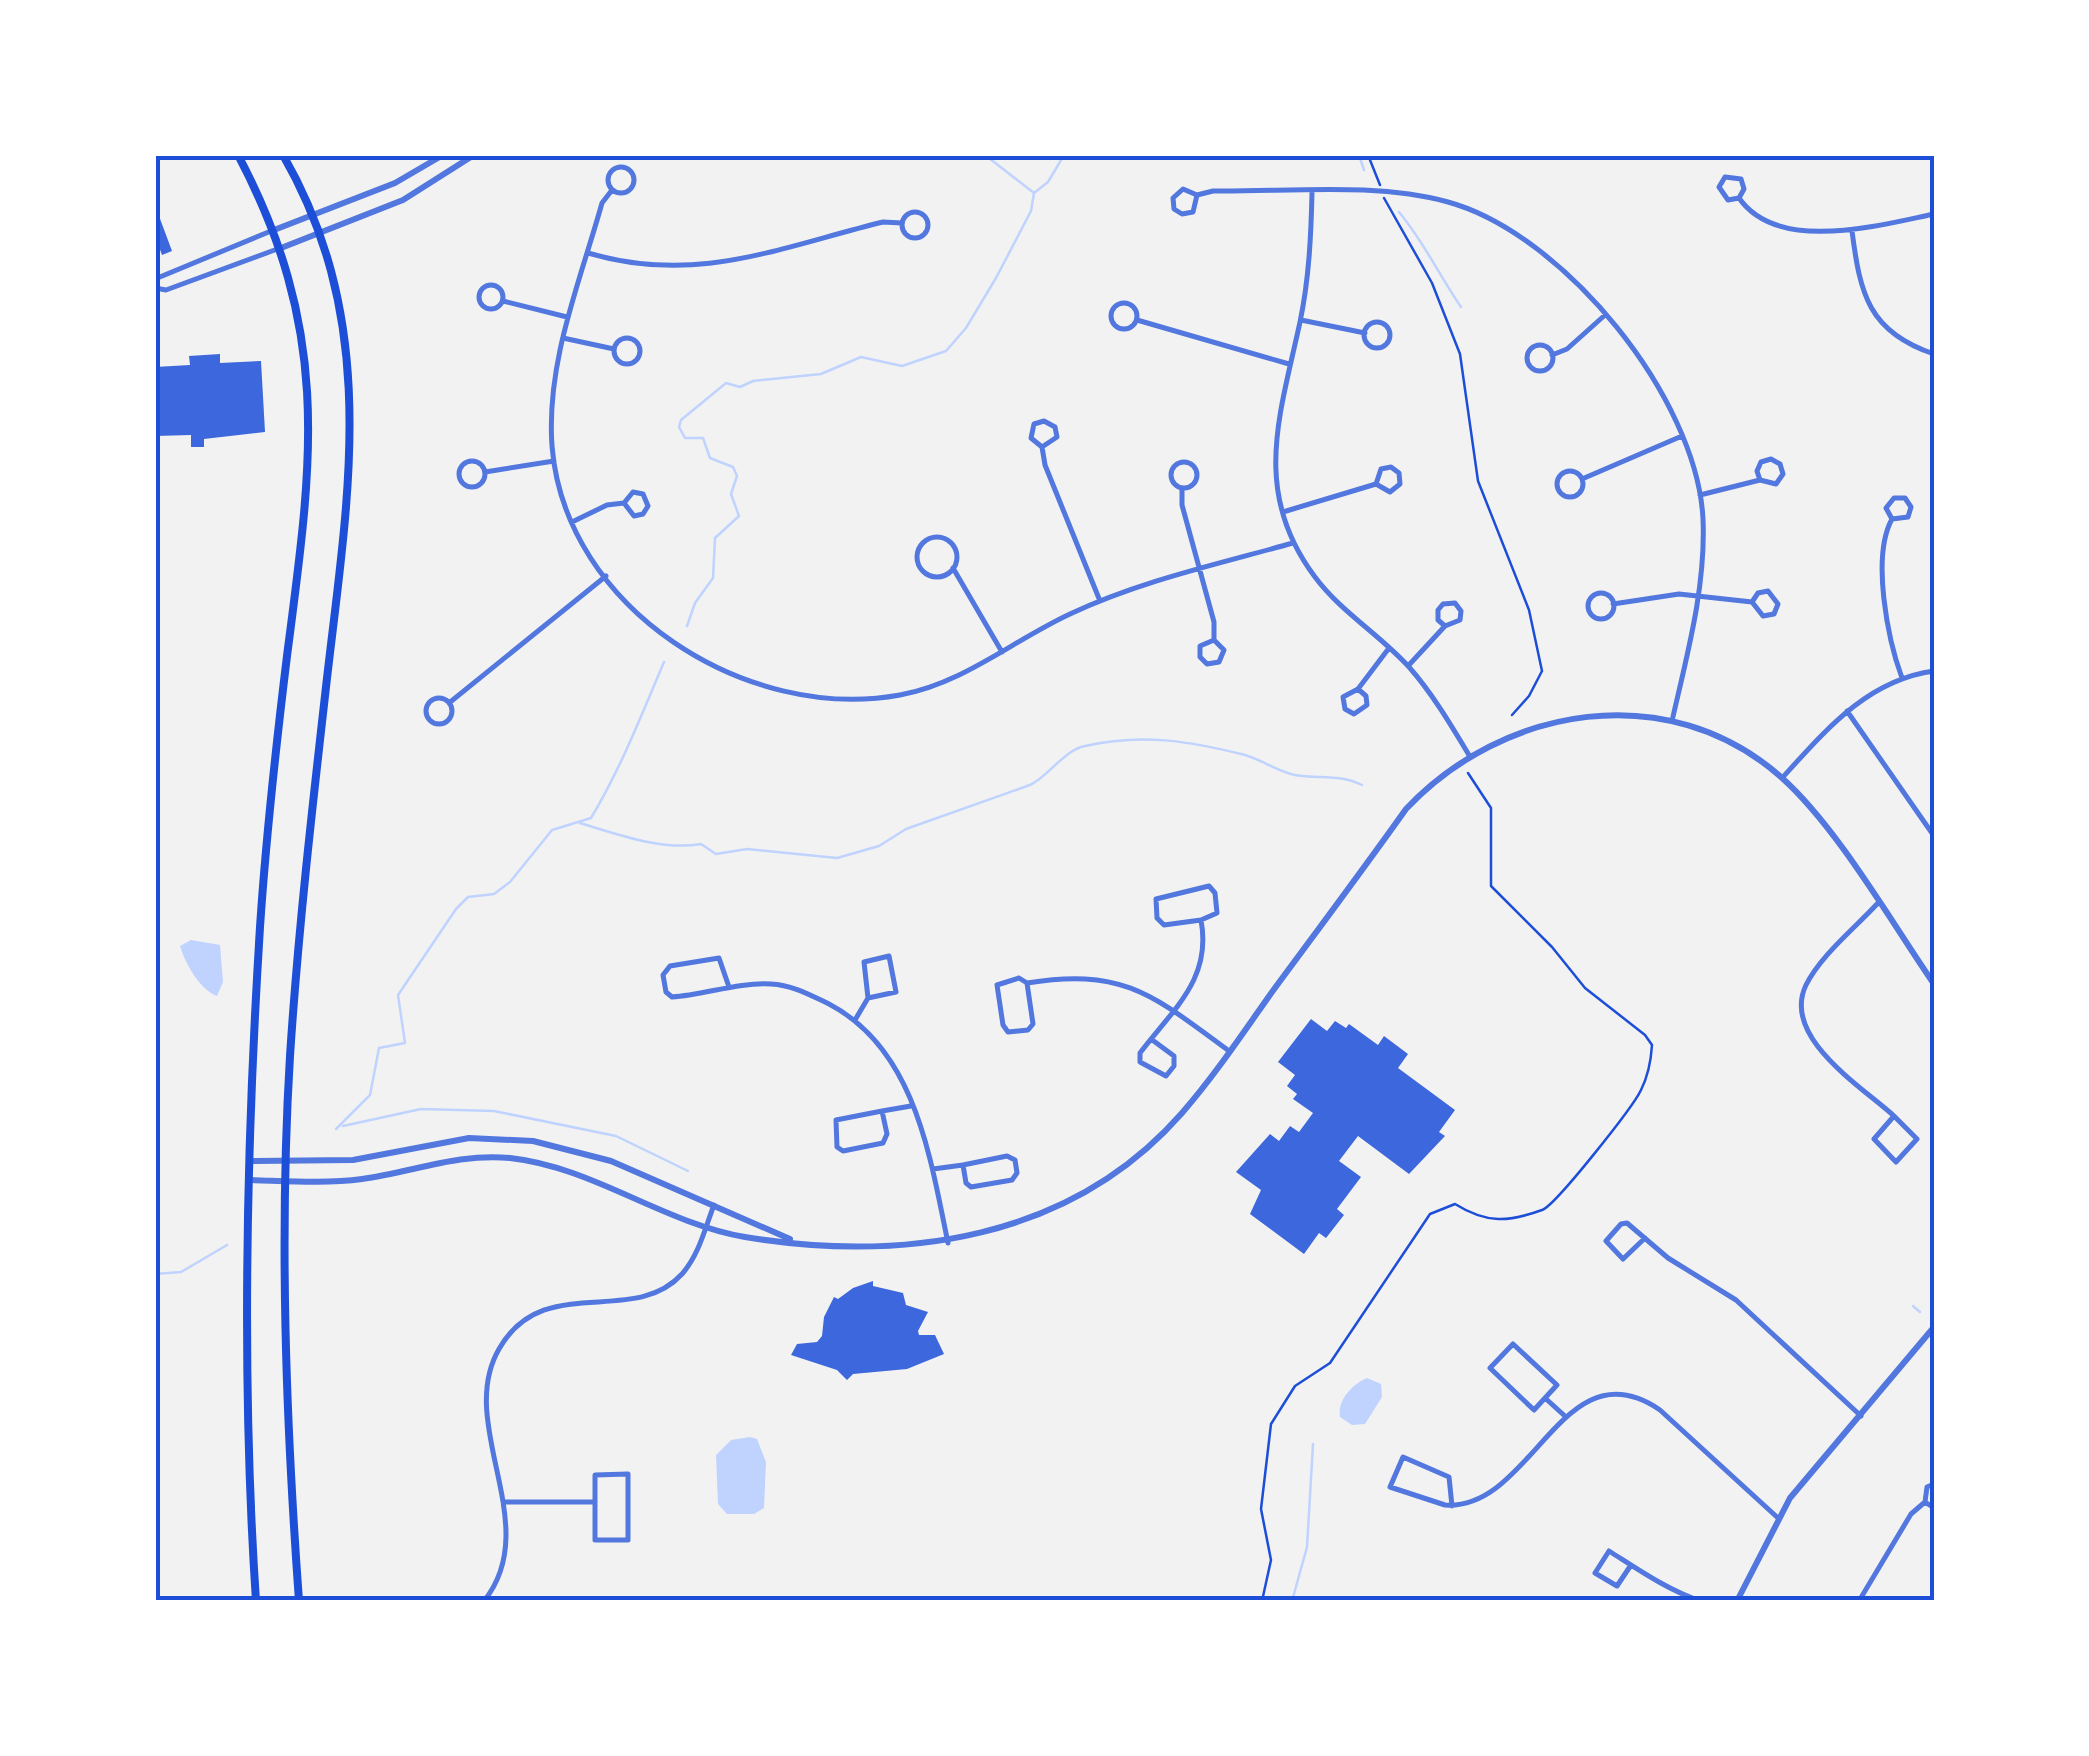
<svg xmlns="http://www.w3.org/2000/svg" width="2089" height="1756" font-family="Rubik,sans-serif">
<rect width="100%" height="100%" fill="#f2f2f2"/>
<!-- water -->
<path fill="#bfd3fe" d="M191,940l29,5 3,37 -6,14c-17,-6 -32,-33 -37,-50z
M1367,1378l14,6 1,13 -17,27 -13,1 -12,-8c-3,-16 12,-33 27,-39z
M750,1437l7,2 9,23 -2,46 -10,6h-27l-9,-10 -2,-49 15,-15z"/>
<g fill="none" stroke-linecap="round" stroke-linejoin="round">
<!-- stream -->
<path stroke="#bfd3fe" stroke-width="2.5" d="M985,155l49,38
M1359,155l5,15
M1399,212c25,30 40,63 62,95
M687,626l8,-23 18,-25 2,-40 24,-22 -8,-22 6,-18 -4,-9 -23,-9 -7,-20h-18l-6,-11 2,-7 45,-37 14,4 13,-6 68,-7 40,-17 41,9 44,-15 20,-23 30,-50 35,-67 3,-18 14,-11 16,-27
M580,823c36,11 83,28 121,21l15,10 31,-5 90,9 42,-12 27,-17 124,-44c19,-9 34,-35 55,-39 56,-13 105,-5 160,9 17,5 32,16 50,20 24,4 45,-1 67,10
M343,1126l78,-17 73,2 122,25 72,35
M336,1129l34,-34 9,-47 26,-5 -7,-48 58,-86 12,-12 26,-3 16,-12 42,-52 39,-12c30,-50 50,-102 73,-156
M155,1274l26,-2 46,-27
M1913,1306l7,6
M1292,1601l15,-54 6,-103"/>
</g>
<!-- building -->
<path fill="#3d67dc" d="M159,216l13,35 -10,4 -7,-19v-19z
M220,354v9l41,-2 4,71 -61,7v8h-13v-12l-36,1v-69l35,-2 -1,-9z
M1311,1019l16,12 8,-10 11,7 3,-4 29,21 6,-9 24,18 -10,14 57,42 -16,22 6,4 -36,38 -51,-38 -19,25 22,16 -24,32 7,6 -18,23 -7,-5 -15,21 -54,-40 11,-24 -25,-18 34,-38 9,7 11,-15 9,6 14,-19 -20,-14 4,-5 -10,-8 8,-11 -17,-13z
M873,1281v5l30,7 3,12 22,7 -10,19 1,4h16l9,19 -37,15 -54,5 -6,6 -10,-10 -46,-15 6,-11 20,-2 5,-6 2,-19 10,-20 4,2 15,-11z"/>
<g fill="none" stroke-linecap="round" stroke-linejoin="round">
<!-- path -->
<path stroke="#1d4ed8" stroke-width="2.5" d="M1368,155l12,30
M1384,198l48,85 28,71 18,127 51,129 13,61 -13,25 -17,19
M1262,1601l9,-41 -10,-51 10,-85 24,-38 35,-23 100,-149 25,-10c32,20 54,18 87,6 13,-4 91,-103 99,-120 7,-14 10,-29 11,-45l-7,-10 -60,-47 -33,-41 -61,-61v-78l-23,-35"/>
<!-- minor -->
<path stroke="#5277de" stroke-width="5" d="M608 180a13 13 0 1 1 26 0a13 13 0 1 1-26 0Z
M612,190l-10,13c-22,79 -56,159 -50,243 13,163 195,277 348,249 64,-12 112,-54 170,-81 70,-33 148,-50 223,-71
M1312,193c-1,43 -3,86 -12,129 -20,93 -49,170 15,255 26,35 64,57 94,90 23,26 42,58 60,88
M1197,195l-4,17 -11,2 -8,-5 -1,-11 10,-9 14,6 16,-4c76,1 162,-9 235,11 116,32 249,196 255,317 3,68 -16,136 -31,202
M1739,198l5,-9 -3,-10 -16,-2 -6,10 9,13 11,-2c39,56 141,27 195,16
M902 225a13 13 0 1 1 26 0a13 13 0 1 1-26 0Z
M1852,231c8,62 16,101 82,123
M588,253c109,32 189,-5 295,-31l19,1
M155,279l116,-48
M479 297a12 12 0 1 1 24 0a12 12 0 1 1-24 0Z
M155,288l11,2 114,-42
M503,301l64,16
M1111 316a13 13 0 1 1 26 0a13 13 0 1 1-26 0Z
M1137,320l152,44
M1301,320l64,13
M1364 335a13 13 0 1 1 26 0a13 13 0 1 1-26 0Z
M563,338l51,11
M614 351a13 13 0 1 1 26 0a13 13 0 1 1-26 0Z
M1527 358a13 13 0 1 1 26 0a13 13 0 1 1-26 0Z
M1552,355l15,-6 38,-34
M1042,447l15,-10 -2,-10 -11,-6 -10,3 -3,14 11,9 3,18 55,136
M459 474a13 13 0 1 1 26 0a13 13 0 1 1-26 0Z
M1171 475a13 13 0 1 1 26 0a13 13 0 1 1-26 0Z
M1557 484a13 13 0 1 1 26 0a13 13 0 1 1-26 0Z
M485,472l69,-11
M1582,479l100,-43
M1182,488v17l32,117v18l10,10 -5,12 -12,2 -7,-7v-11l14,-6
M1700,495l60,-15 16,4 7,-10 -3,-10 -9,-5 -10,3 -4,9 3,9
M1283,512l93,-28 14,8 10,-8 -1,-11 -8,-6 -10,2 -5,15
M1892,519l16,-2 3,-10 -6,-9h-11l-8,10 6,11c-21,38 -4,121 10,159
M572,522l35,-17 17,-2 9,-11 10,2 5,12 -5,8 -9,2 -10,-13
M917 557a20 20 0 1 1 40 0a20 20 0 1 1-40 0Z
M953,568l49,84
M1588 606a13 13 0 1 1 26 0a13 13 0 1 1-26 0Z
M1613,604l66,-10 73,8 11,14 11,-2 4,-10 -10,-13 -10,2 -6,9
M1408,666l37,-40 15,-6 1,-9 -6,-8 -12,1 -5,6v10l7,6
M1358,689l8,7 1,9 -13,9 -9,-5 -2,-12 15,-8 31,-41
M426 711a13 13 0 1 1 26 0a13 13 0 1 1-26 0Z
M449,703l157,-127
M1847,711l87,125
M1782,778c43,-47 85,-98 152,-107
M1877,904c-22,24 -56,51 -71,81 -25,52 55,101 88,131l-20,23 22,23 21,-23 -23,-23
M1027,983l-8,-5 -22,7 6,40 5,7 20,-2 5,-6 -6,-41c97,-16 127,13 202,68
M729,987l-10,-29 -49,8 -7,9 3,17 6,5c33,-2 65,-15 99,-13 21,1 39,11 58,20 86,45 101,152 119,239
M855,1020l13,-22 -4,-36 25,-6 7,36 -28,6
M1151,1039l23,17v10l-8,10 -26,-14v-9c34,-45 72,-74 61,-133l-37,5 -7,-7 -1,-19 53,-13 6,7 2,20 -16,7
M882,1111l-46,9 1,27 6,4 40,-8 4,-9 -5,-23 29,-5
M933,1169l30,-4 3,18 5,4 41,-7 5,-7 -2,-13 -8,-4 -44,9
M1645,1238l-22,21 -17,-18 15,-17 6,-1 41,35 68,42 125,116
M1545,1398l-11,12 -44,-42 23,-24 44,41 -12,13 21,19
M503,1502h92v38h33v-66l-33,1v27
M1925,1502l9,6
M1452,1506l-3,-29 -46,-20 -13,30 55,18c88,6 117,-162 215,-95l118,108
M1631,1565l-14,21 -22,-13 14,-22c30,19 57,38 91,50
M484,1601c61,-76 -29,-176 15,-252 44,-78 134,-21 183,-75 17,-19 23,-46 32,-69
M1859,1601l52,-87 14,-12 2,-15 7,-3"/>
<!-- tertiary -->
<path stroke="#5277de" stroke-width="6" d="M274,230l121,-47 48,-28
M281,248l122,-48 71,-45
M249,1161l104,-1 116,-22 64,3 78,20 179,78
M249,1180c37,1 76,4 113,-1 51,-7 96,-26 148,-21 83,9 153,65 235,79 158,26 326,3 437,-124 33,-38 61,-80 90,-121 45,-61 90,-121 134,-183 97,-103 262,-132 375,-32 56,50 109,143 153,207
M1737,1601l53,-103 144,-171"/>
<!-- primary -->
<path stroke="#1d4ed8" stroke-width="8" d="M238,155c95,180 74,308 49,501 -11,90 -21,181 -27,271 -14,224 -19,450 -4,674
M283,155c99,172 64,346 43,532 -14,123 -28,246 -36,369 -11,181 -4,365 9,545"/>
</g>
<!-- border -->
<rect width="2089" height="1756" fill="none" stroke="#ffffff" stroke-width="315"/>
<rect x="158" y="158" width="1774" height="1440" fill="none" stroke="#1d4ed8" stroke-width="4"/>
</svg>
